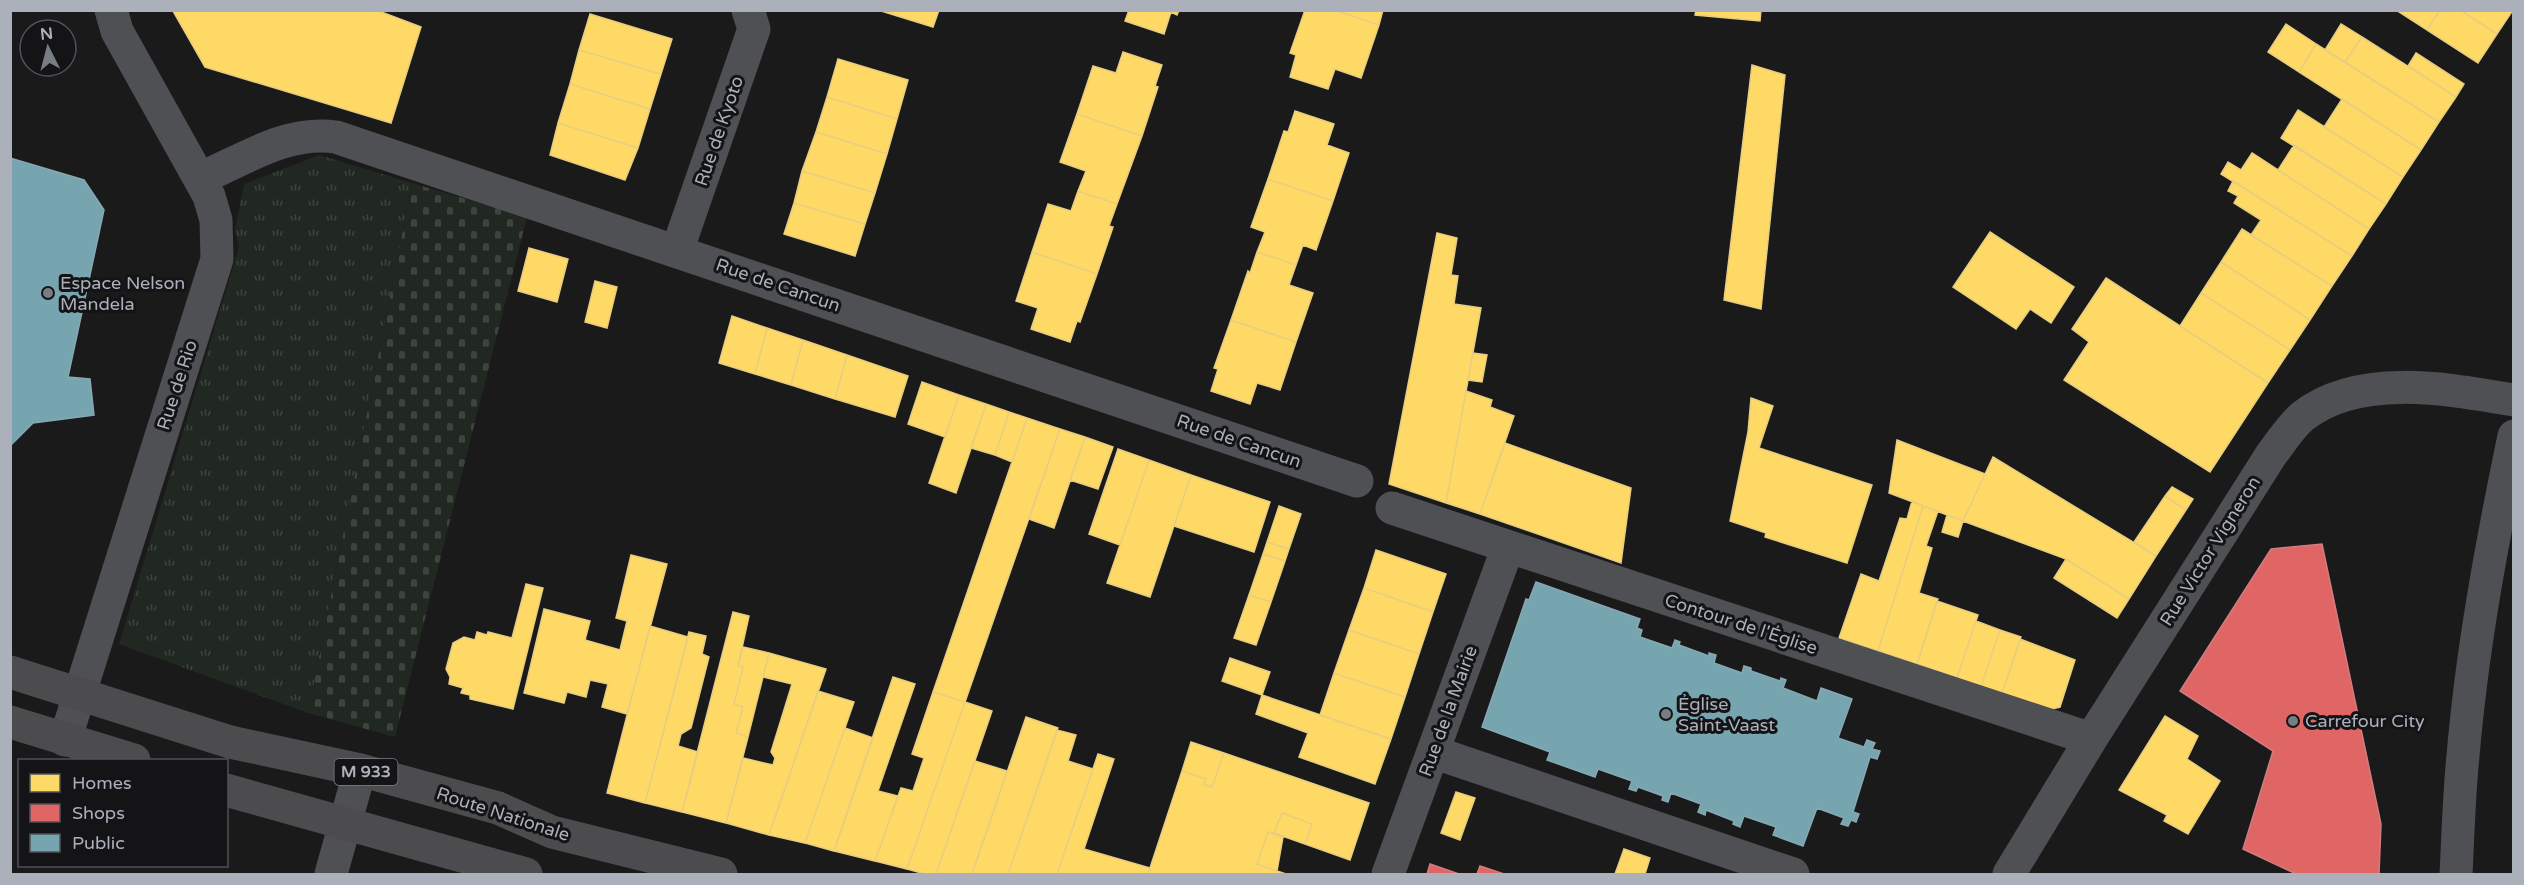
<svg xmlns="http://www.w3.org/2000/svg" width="2524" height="885" font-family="'Varela Round',sans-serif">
<defs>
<pattern id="cemetery-stones" width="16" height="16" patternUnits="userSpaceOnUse" patternTransform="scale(1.5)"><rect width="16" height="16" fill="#202821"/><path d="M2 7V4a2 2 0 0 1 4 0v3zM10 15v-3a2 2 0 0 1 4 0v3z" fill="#3e453f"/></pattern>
<pattern id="park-tufts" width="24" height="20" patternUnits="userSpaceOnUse" patternTransform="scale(1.5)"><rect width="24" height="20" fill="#202821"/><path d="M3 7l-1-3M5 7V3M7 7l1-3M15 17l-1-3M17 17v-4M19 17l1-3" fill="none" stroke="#3e453f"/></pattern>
</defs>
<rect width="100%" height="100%" fill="#1a1a1a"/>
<!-- cemetery -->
<path fill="url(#cemetery-stones)" d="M412,183l115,34 -132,520 -87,-24z"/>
<!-- park -->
<path fill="url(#park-tufts)" d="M319,155l93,28 -104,530 -189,-69 120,-397 -4,-17 9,-46z"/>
<!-- homes -->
<path fill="#ffd966" stroke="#e6cd80" stroke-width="1.5" d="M376,10l45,17 -30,96 -186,-56 -32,-56z
M878,10h61l-6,17z
M1129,10h50l-2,5 -6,-3 -7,22 -39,-13z
M1305,10h30l44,15 -18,53 -26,-9 -7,20 -38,-12 6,-22 -6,-2z
M1335,10h48l-4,15z
M1696,10h65l-1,11 -65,-6z
M2396,10h44l-13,20z
M2440,10h20l37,24 -19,29 -51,-33z
M2460,10h53l-16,24z
M590,14l82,25 -11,35 -82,-24z
M2286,24l30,20 -17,28 -31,-20z
M2341,24l21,13 -17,25 -20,-12z
M2362,37l94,60 -17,25 -94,-60z
M2316,44l123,78 -18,28 -122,-78z
M579,50l82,24 -11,35 -80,-25z
M1123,52l39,13 -7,21 3,1 -16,49 -65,-22 16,-48 23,7z
M2416,53l48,31 -8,13 -48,-31z
M838,59l70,21 -11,39 -70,-22z
M1752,65l33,10 -24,234 -37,-9z
M570,84l80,25 -12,39 -80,-25z
M827,97l70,22 -10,35 -71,-22z
M2342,99l79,51 -18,27 -79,-50z
M2298,110l105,67 -17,27 -105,-66z
M1295,111l39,13 -7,21 22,8 -16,48 -65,-22 16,-48 4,1z
M1077,114l65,22 -25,68 -39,-13 8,-20 -26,-9z
M558,123l80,25 -13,32 -75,-25z
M816,132l71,22 -12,39 -73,-22z
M2294,145l92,59 -17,25 -91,-59z
M2252,153l117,76 -17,27 -131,-82 7,-12 13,8z
M802,171l73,22 -10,31 -71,-21z
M1268,179l65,22 -17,49 -13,-5 -7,20 -39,-13 8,-20 -14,-5z
M2233,181l119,75 -20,30 -81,-51 10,-15 -27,-17 4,-7 -10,-5z
M1078,191l39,13 -8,22 4,1 -16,47 -65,-22 16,-48 23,7z
M794,203l71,21 -10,32 -71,-22z
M2242,229l90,57 -22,34 -89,-58z
M1990,232l84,55 -23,36 -21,-14 -14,20 -63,-42z
M1437,233l20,5 -6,37 7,1 -4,28 27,4 -35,195 -57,-19z
M529,248l39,11 -11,43 -39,-11z
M1032,252l65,22 -17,48 -3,-1 -7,21 -39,-13 7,-21 -22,-7z
M1257,252l39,13 -7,20 24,8 -17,49 -65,-22 17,-49 2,2z
M2221,262l89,58 -20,30 -89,-57z
M2106,278l162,105 -58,89 -146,-92 25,-38 -17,-13z
M595,281l22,6 -10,41 -22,-6z
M2201,293l89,57 -22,33 -88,-57z
M732,316l35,12 -12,46 -36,-11z
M1231,320l65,22 -16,48 -23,-7 -7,21 -39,-13 7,-22 -4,-1z
M767,328l36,12 -12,45 -36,-11z
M803,340l44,15 -12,44 -44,-14z
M1473,353l14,2 -5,27 -14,-2z
M847,355l61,21 -13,41 -60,-18z
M922,382l37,13 -14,42 -37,-13z
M1466,391l26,9 -2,7 24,9 -34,98 -34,-11z
M959,395l27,9 -30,89 -27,-10z
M1751,398l22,8 -14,42 113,37 -25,78 -82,-26 1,-4 -36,-12 18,-89z
M986,404l23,8 -14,43 -24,-7z
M1009,412l18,6 -15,44 -17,-7z
M1027,418l33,11 -95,273 -32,-10z
M1060,429l25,8 -31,91 -25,-9z
M1085,437l28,10 -15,42 -28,-9z
M1897,440l88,34 -22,47 -74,-28z
M1505,443l126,45 -10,75 -141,-49z
M1118,449l31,11 -29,85 -31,-11z
M1993,457l163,99 -27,43 -63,-40 -103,-38z
M1149,460l42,15 -41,122 -43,-14z
M1191,475l79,27 -16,50 -80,-26z
M2172,487l21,12 -7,11 -21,-14z
M2165,496l21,14 -30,46 -22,-14z
M1912,501l11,5 -45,145 -39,-13 22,-64 18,7 21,-63 7,1z
M1279,506l22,8 -12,35 -22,-7z
M1923,506l15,5 -12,35 6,2 -13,45 19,6 -21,65 -39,-13z
M1947,515l16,6 -5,16 -16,-5z
M1267,542l22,7 -4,12 -22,-7z
M1376,550l70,24 -13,38 -69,-24z
M1263,554l22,7 -14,41 -22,-7z
M631,555l36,9 -40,150 -25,-7 6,-23 -18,-4 -4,17 -19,-5 -3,11 -40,-10 20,-84 46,12 -5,19 35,10 7,-29 -11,-3z
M2066,559l63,40 -12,19 -63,-40z
M526,584l17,4 -30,121 -43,-10v-4l-9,-2 2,-5 -14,-4 1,-7 -4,-8 7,-26 11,-6 11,3 2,-8 10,3 1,-3 24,6z
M1364,588l69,24 -14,42 -70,-24z
M1249,595l22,7 -15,43 -22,-7z
M1937,601l41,14 -21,63 -40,-14z
M733,612l16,4 -11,50 5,1 -9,37 9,3 -7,26 12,4 -22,86 -44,-11z
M1976,621l24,9 -19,57 -24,-9z
M650,626l38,11 -43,166 -38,-10z
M1349,630l70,24 -14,43 -71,-24z
M2000,630l21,7 -19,57 -21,-7z
M689,632l17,4 -4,18 7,3 -18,71 -10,6 -3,12 20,6 -16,60 -37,-9z
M2020,639l55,21 -15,47 -12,3 -46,-16z
M743,647l26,6 -21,84 -12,-4 7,-26 -9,-3 9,-37 -5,-1z
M769,653l57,16 -57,166 -43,-12 17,-65 30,7 2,-7 -4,-6 21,-68 -29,-7z
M1230,658l40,14 -8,23 -40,-14z
M1334,673l71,24 -14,42 -71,-24z
M893,677l22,7 -37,107 20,5 -23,65 -41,-10z
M818,691l36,11 -49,141 -36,-8z
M933,692l32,10 -58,167 -32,-8 26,-73 12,3 11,-33 -12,-4z
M1262,695l129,44 -16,45 -76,-27 9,-24 -52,-19z
M965,702l27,9 -56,163h-11l-18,-5z
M2165,716l33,20 -11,23 33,22 -32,53 -24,-13 3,-6 -48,-25z
M1026,717l32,11 -50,146h-36z
M845,728l28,10 -39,113 -29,-8z
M1057,730l19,5 -8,26 25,8 -36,105h-49z
M1191,742l33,11 -12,34 -8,-2 2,-6 -24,-8z
M1224,753l145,50 -19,57 -45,-16 7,-20 -30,-11 -8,20 -6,-1 -11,32 29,10h-138l34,-103 24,8 -2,6 8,2z
M1098,754l16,5 -30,90 66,19 -2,6h-91z
M975,761l32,10 -35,103h-36z
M1456,792l19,6 -15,42 -19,-7z
M1282,813l30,11 -7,20 -31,-11z
M1268,832l15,5 -6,34 -20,-7z
M1624,849l26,9 -5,16h-30z"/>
<!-- shops -->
<path fill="#e06666" stroke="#d07c80" stroke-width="1.5" d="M2322,544l59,280 -2,50h-83l-53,-25 30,-98 -93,-60 91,-142z
M1430,864l29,10h-32z
M1480,866l24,8h-27z"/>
<!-- public -->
<path fill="#76a5af" stroke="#86a8b3" stroke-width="1.5" d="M10,158l74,22 20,30 -36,167 22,2 4,36 -61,8 -23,23z
M1536,582l104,37 -3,9 5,2 -2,7 32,11 3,-8 5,2 -1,3 30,11v-3l7,2 -2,8 28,10 2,-7 7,2v3l29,10 1,-3 5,2 -3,8 34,13 4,-13 31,11 -14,39 26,9 3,-7 8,3 -3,6 8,2 -3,8 -7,-2 -17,55 6,2 -3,8 -5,-2 -3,6 -7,-2 3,-6 -27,-10 -14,38 -30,-11 3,-8 -32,-11 -4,11 -7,-3 1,-3 -28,-11 -1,5 -7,-3 3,-8 -30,-11 -3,9 -6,-2 1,-4 -25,-9 -2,4 -7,-2 3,-8 -34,-12 -3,8 -48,-17 3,-8 -68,-25 44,-128 3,1z"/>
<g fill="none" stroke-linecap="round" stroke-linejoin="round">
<!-- minor -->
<path stroke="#4e5053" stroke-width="33" d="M201,178c44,-19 86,-48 135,-41l1021,344
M677,251l77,-222 -6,-19
M1392,508l699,231
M65,740l152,-481 -1,-39 -7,-24 -92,-165 -6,-21
M1433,752l360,122
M331,874l29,-104
M1388,874l120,-327
M2009,874l82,-135 180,-284c10,-13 19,-28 32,-39 56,-44 146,-27 211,-16
M2456,874c2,-39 3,-79 7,-118 9,-107 29,-214 51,-320"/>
<!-- major -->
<path stroke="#4c4c4f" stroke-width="33" d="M10,672l220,70 130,28 138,38 54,24 169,42
M10,722l124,38
M226,790l300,84"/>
</g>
<!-- markers -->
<g fill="#787c83" stroke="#141416" stroke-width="2">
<circle cx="48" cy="293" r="6"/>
<circle cx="1666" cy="714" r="6"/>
<circle cx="2293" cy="721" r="6"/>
</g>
<g text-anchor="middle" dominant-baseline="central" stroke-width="6" stroke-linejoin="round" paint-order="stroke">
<!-- shield labels -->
<rect fill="#141416" stroke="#7e818a" stroke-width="1.5" x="334.5" y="759" width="63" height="26" rx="4.5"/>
<g font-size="16" font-weight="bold" fill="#abb0bb">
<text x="366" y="772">M 933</text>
</g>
<!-- street labels -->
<g font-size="18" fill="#abb0bb" stroke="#141416">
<text transform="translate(719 131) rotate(-71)">Rue de Kyoto</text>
<text transform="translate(778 285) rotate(19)">Rue de Cancun</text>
<text transform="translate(177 385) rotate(-72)">Rue de Rio</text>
<text transform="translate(1239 441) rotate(19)">Rue de Cancun</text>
<text transform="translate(2210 551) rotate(-58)">Rue Victor Vigneron</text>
<text transform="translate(1741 624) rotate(18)">Contour de l'Église</text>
<text transform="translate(1448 711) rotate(-70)">Rue de la Mairie</text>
<text transform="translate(503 814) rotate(18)">Route Nationale</text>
</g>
<!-- poi labels -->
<g font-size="18" fill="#abb0bb" stroke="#141416" text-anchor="start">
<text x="60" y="283">Espace Nelson<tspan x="60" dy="21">Mandela</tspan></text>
<text x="1678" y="704">Église<tspan x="1678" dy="21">Saint-Vaast</tspan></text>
<text x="2305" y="721">Carrefour City</text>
</g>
</g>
<!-- border -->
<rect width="2524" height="885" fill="none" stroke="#abb0bb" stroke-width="24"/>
<!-- legend -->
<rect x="18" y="759" width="210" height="108" fill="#141416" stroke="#505258" stroke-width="1.5"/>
<rect x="30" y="774" width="30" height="18" fill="#ffd966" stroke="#505258" stroke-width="1.5"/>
<text x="72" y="789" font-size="18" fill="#abb0bb">Homes</text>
<rect x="30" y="804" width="30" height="18" fill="#e06666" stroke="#505258" stroke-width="1.5"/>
<text x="72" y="819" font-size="18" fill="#abb0bb">Shops</text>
<rect x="30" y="834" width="30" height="18" fill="#76a5af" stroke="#505258" stroke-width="1.5"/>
<text x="72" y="849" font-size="18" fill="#abb0bb">Public</text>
<!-- north arrow -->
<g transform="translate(48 48) rotate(354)"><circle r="28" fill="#141416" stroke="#505258" stroke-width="1.5"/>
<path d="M0-4.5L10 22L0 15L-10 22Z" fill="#787c83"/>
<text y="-9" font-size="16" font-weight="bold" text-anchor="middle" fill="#abb0bb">N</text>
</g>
</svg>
